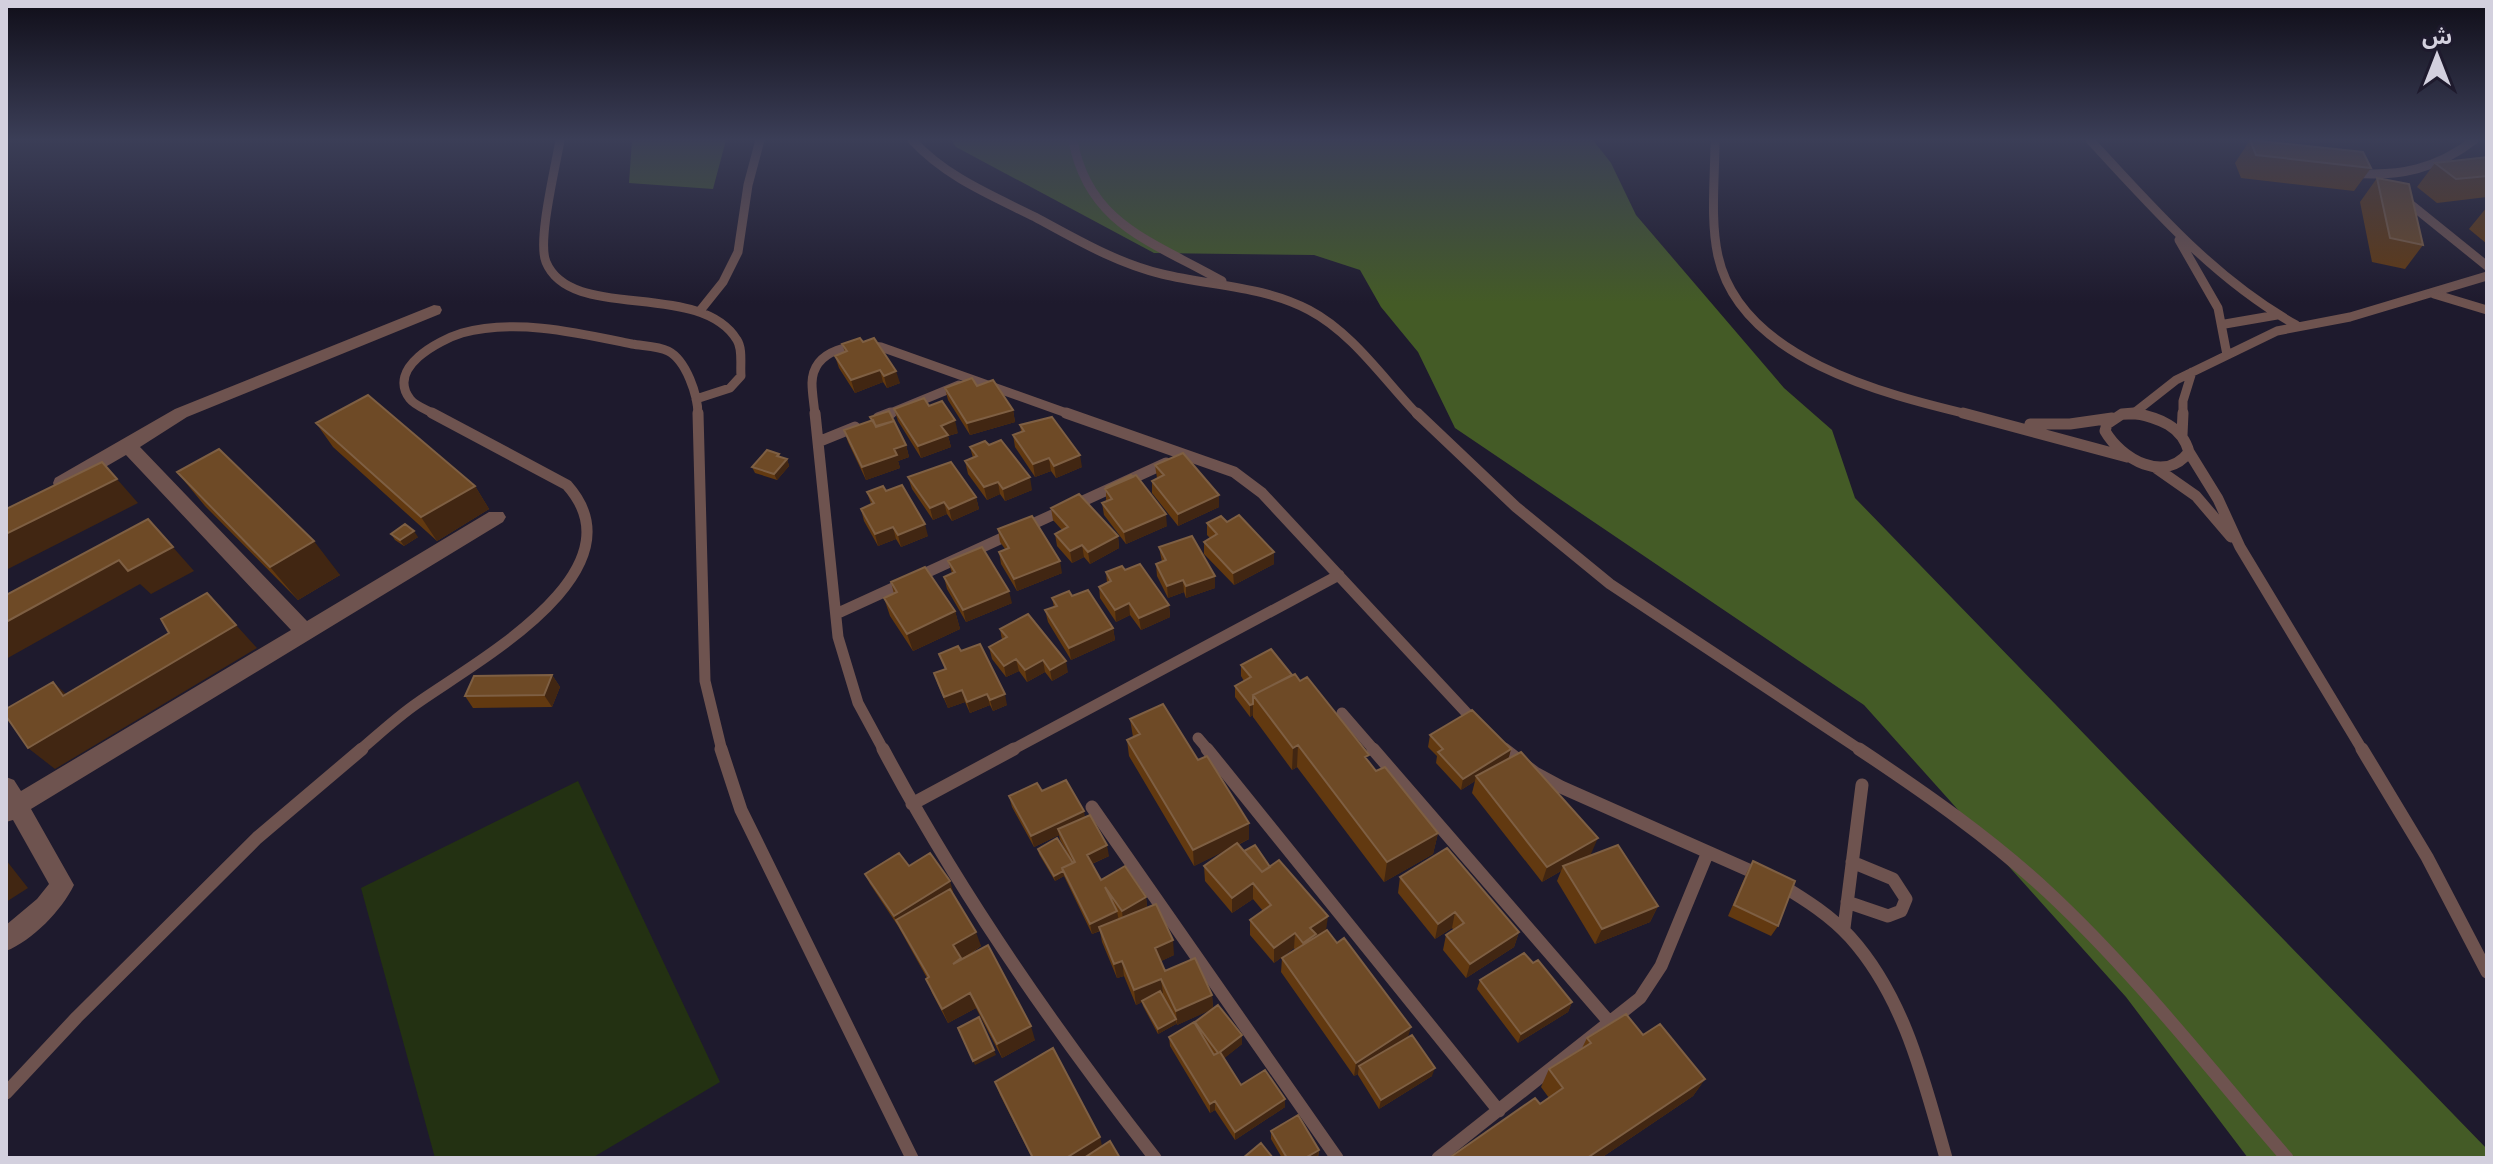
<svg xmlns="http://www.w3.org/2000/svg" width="2493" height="1164" font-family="'PT Sans','Noto Sans Arabic',sans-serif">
<rect width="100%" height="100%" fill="#1e1a2d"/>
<!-- green -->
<path fill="#233112" d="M578,781l142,301 -128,76h-157l-74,-270z"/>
<!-- forest -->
<path fill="#445b26" d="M632,140h94l-13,49 -84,-6z
M951,140h642l18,23 25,52 148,173 48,42 23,68 632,651v9h-239l-122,-161 -262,-292 -409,-277 -37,-76 -37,-45 -21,-37 -46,-15 -160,-2 -198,-106z"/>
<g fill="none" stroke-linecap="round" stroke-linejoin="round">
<!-- service-far2 -->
<path stroke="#6e534f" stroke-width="9" d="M560,140c-4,25 -23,101 -14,122 25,61 154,17 191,78 6,9 3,25 4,36l-11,12 -34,11
M912,140c34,37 79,55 123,77 41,22 81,46 127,57 49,12 102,12 147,36 44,23 75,70 109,105
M1073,140c15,85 81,102 149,141
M1715,140c0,38 -5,79 3,116 23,103 166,138 253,159
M2090,140c64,69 123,138 206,185
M2353,173c46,4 84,-4 121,-33
M2404,199l83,67
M2179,240l39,68 9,47
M2434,294l53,16
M699,312l24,-30 15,-30 10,-67 12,-45
M2225,324l52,-9
M2134,413l42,-33 101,-49 73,-14 137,-41
M436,415c-8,-5 -21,-9 -26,-16 -24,-31 29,-59 52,-66 54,-15 117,0 170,11 11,2 26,2 36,7 18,9 30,44 30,64
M815,415c-1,-11 -3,-22 -3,-32 1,-35 42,-40 69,-36l191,68
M886,415l73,-30
M2121,415h21
M2183,415v-14l9,-29"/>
<!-- service-far1 -->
<path stroke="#6e534f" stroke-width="11" d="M698,413l7,268 17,70
M815,413l23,224 20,66 26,48
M1066,413l168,59 28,21 213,229
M1417,413l99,94 94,77 252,167
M1963,413l164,44
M2134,413c25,5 48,13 55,39 -24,32 -68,7 -84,-21l2,-7 15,-10z
M878,418l13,-5
M2030,424h40l42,-6
M2182,435l1,-22
M818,442l37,-15
M2189,452l29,47 22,48 123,204
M2156,468l40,28 35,41
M836,614l330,-151
M1342,713l33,38
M1198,738l11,13
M1498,745l8,6
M359,751c19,-16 37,-33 57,-47 57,-41 229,-132 151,-219l-135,-72
M1010,751l329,-176"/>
<!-- service -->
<path stroke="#6e534f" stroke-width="13" d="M721,749l20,61 171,348
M883,749c77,145 171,280 272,409
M1207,749l292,362
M1373,749l238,275
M1504,749l31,24 26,14 201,89
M1859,749c66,44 131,89 189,143 87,81 161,176 239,266
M2362,749l65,108 60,115
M912,804l102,-55
M1092,807l245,351
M1781,885c25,15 50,31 69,52 55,61 74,144 96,221
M1847,902l41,14 13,-5 5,-12 -13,-20 -41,-17
M1844,928l18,-143
M6,1093l71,-76 180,-179 105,-89
M1438,1158l202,-160 21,-32 47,-114"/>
<!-- minor -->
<path fill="#6e534f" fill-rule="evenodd" d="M434,305l6,1 2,4 -2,4 -253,103 -47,30 167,174 182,-109h14l3,5 -3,5 -472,287 43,76c-12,25 -42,56 -68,66v-26l31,-26 12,-15 -36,-64 -7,2v-45l8,3 7,11 270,-161 -165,-175 -57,33h-14l-2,-5 2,-5 120,-69z"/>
</g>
<!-- wall -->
<path fill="#623910" d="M2250,140l121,28 -17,23 -113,-13 -6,-15z
M2487,157v40l-50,6 -20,-16 18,-24z
M2377,178l46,67 -18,24 -33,-7 -12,-60z
M2487,207v37l-18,-15z
M863,342l37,41 -13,5 -4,-6 -28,11 -16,-25 -4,-12 10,-4 -3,-8z
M977,386l36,24 2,12 -45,13 -22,-35 -3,-12z
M929,406l29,27 -10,3 3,11 -30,11 -23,-37 -4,-12z
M316,423l159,63 14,23 -52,32 -104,-94z
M1020,425l62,42 -26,11 -5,-7 -16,6 -20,-30 -2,-12 8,-3z
M844,430l62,15 3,12 -11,4 2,7 -34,12 -18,-38z
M970,447l62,43 -27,11 -5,-7 -13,6 -19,-26 -3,-13 8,-3z
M779,454l1,3 7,2 2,7 -12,14 -22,-7 -3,-6z
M1155,465l64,42 -41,19 -26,-33v-12l5,-3z
M177,472l163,103 -42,25 -93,-94z
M908,477l68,20 3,12 -27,12 -5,-7 -14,6 -21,-31z
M1106,487l61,39 -41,18 -22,-29 -2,-12 4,-2z
M886,491l42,45 -27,11 -5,-8 -18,7 -14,-25 -3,-12 10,-5 -4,-12z
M1051,508l67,28 1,12 -29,16 -6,-7 -12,6 -15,-17 -2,-12 7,-4 -9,-10z
M1227,522l47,30v12l-40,21 -30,-31v-12l6,-4 -3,-3v-12z
M998,529l64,44 -45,18 -16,-27 -2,-12 6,-3 -5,-7z
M391,534l27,3 -14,9 -9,-6z
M1159,547l56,41 -29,10 -2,-6 -16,6 -11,-22 -1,-12 6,-2z
M948,561l64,42 -46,19 -19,-33 -3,-12 8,-4z
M1125,570l44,35 1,12 -29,13 -11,-15 -14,7 -16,-24 -1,-11 8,-4 -1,-11z
M891,582l64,29 5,18 -47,22 -23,-35 -6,-18 10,-4z
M1072,596l41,32 2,12 -44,20 -23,-38 -3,-12 9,-3 -2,-9z
M1000,629l68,43 -16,9 -7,-9 -18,10 -8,-11 -13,6 -14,-18 -3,-12 13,-7z
M961,651l46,54 -14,6 -3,-6 -20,8 -5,-11 -17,6 -10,-23 -4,-12 11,-4 -6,-15z
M1241,665l51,10 84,96 62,62 -5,21 -49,28 -87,-115 -5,3 -39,-53v-2l-3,2 -15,-20v-11l9,-5 -3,-5z
M552,675l8,12 -8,20 -79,1 -8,-12z
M1130,719l68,41 51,63v16l-11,6 6,6 26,16 57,63 81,107 24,39 -53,33 -21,-34v-1l-4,2 -73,-104 1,-14 13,-8 -1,-2 -20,15 -24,-28v-15l13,-9 -10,-12 -21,14 -27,-32 -1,-15 22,-16 -32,16 -65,-110 -2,-16 6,-3z
M1430,735l81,14 -3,11 83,94 -5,3 72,49 -8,16 -55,22 -38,-63 4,-10 -19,11 -70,-89 3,-12 -14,9 -25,-27 1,-7 -9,-9z
M1042,791l43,26 24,39 -17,8 9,16 45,17 1,10 27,48 -13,6 4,10 47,24 1,14 29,26v9l-18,14 17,27 44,14v8l-50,33 -20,-30 -5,3 -40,-67 -1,-9 26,-15 17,-13 -35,16 -1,-3v2l-18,10 -15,-28 -1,-4 -6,3 -12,-29 -7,2 -15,-36 -2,-11 -8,3 -28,-58 -9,5 -16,-27 -1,-5 30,5 -8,-14 -1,-5 -25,12 -22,-40 -3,-11z
M1753,861l25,65 -7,10 -43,-20 19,-44z
M909,866l44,25 -1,1 29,54 -19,14 73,80 -33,18 -26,-50 -28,15 -16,-30 -5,-15 -29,-52 -28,-42 -5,-10z
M1400,877l119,55 -5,15 -48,31 -23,-28 3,-15 8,-5 -2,-2 -17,11 -37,-46z
M1533,963l39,39 -4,10 -50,31 -41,-54 3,-9z
M1643,1035l62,44 -12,17 -92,62h-152l100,-60 -8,-11 8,-18 33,-21 5,-10z
M995,1082l108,64 17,12h-88l-32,-63z
M1271,1131l48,19 -1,8h-36l-11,-19z"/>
<!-- shaded-wall -->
<path fill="#412612" d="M880,370l3,12 -28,11 -4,-13z
M896,371l4,12 -13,5 -3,-12z
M1013,410l2,12 -45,13 -3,-12z
M955,420l3,13 -10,3 3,11 -30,11 -3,-12 23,-20z
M906,445l3,12 -11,4 2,7 -34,12 -4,-13 32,-18z
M1080,455l2,12 -26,11 -2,-12z
M1049,458l2,13 -16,6 -2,-13z
M787,459l2,7 -12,14 -3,-6z
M102,462l36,41 -132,67v-36z
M1030,477l2,13 -27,11 -2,-12z
M998,482l2,12 -13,6 -3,-13z
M475,486l14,23 -52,32 -16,-24z
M1219,495v12l-41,19v-12z
M976,497l3,12 -27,12 -3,-12z
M944,502l3,12 -14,6 -3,-12z
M1166,514l1,12 -41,18 -2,-12z
M148,519l46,52 -43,23 -11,-10 -134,75v-37z
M925,524l3,12 -27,11 -3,-12z
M893,527l3,12 -18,7 -3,-12z
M414,531l4,6 -14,9 -4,-6z
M1118,536l1,12 -29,16 -2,-12z
M314,541l26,34 -42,25 -28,-33z
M1082,545l2,12 -12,6 -2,-12z
M1274,552v12l-40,21 -1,-12z
M1060,561l2,12 -45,18 -3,-12z
M1215,576v12l-29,10v-12z
M1183,580l1,12 -16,6 -1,-12z
M1009,591l3,12 -46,19 -3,-12z
M207,593l50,55 -202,121 -27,-21 35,-52 -10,-14 25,23 158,-80z
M1129,603l1,12 -14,7 -1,-12z
M1169,605l1,12 -29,13 -2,-12z
M955,611l5,18 -47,22 -6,-17z
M1113,628l2,12 -44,20 -2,-12z
M1016,659l3,12 -13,6 -2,-11z
M1043,660l2,12 -18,10 -2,-12z
M1066,661l2,11 -16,9 -2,-11z
M552,675l8,12 -8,20 -8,-12z
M962,690l3,12 -17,6 -4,-11z
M987,694l3,11 -20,8 -3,-11z
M1005,694l2,11 -14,6 -3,-11z
M1253,704v11l-3,2v-12z
M1298,745l-1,22 -5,3 1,-22z
M1511,749l-3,11 -32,16 -1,5 -14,9 2,-11z
M1084,811l2,11 -28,7 1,6 -25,12 -3,-11z
M1249,823v16l-55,27 -1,-16z
M1438,833l-5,21 -49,28 3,-20z
M1598,838l-7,16 -26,15 -2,-3 -2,5 -19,11 5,-15z
M1107,845l2,11 -20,9 -2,-10z
M6,860l22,28 -22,14z
M1063,871l1,5 -9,5 -1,-5z
M950,881l3,10 -54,35 -5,-10z
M1253,883v16l-21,14v-15z
M1146,897l1,10 -24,14 -1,-10z
M1658,906l-8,16 -55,22 7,-15z
M1117,911l2,11 -27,12 -2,-10z
M1455,912l-3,16 -17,11 3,-15z
M1328,916l-2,15 -11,8 -12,4 7,-15z
M976,932l5,14 -20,13 5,13 -7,7 -6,-34z
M1519,932l-5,15 -48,31 4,-14z
M1295,933l-1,15 -20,15v-15z
M1173,940l1,15 -17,8 -2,-15z
M1122,961l2,15 -7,2 -3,-14z
M1161,979l2,14 -27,12 -2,-15z
M970,993l6,15 -28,15 -6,-14z
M1212,995l1,14 -36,16 -1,-14z
M1572,1002l-4,10 -50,31 3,-9z
M1176,1019v5l-18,10v-5z
M1031,1026l4,14 -33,18 -5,-14z
M1411,1027l-4,14 -48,25 -1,8 -4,2 2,-13z
M1242,1035v9l-21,17 -1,-9z
M994,1050l2,5 -21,10 -2,-4z
M1435,1068l-3,8 -53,33 2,-9z
M1705,1079l-12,17 -92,62h-14z
M1285,1099v8l-50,33v-8z
M1215,1101v9l-5,3v-9z
M1100,1137l3,13 -13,8h-24z
M1319,1150l-2,8h-12z"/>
<!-- building -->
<path fill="#6e4a26" stroke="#7e5f43" stroke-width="2" d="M2250,140l113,12 8,16 -115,-13z
M2487,157v19l-31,3 -21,-16z
M2377,178l32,6 14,61 -33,-7z
M860,338l3,4 11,-4 22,33 -12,5 -4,-6 -29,10 -16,-24 12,-5 -5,-7z
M972,378l5,8 16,-6 20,30 -46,13 -22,-35z
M368,395l107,91 -54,31 -105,-94z
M924,398l5,8 13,-5 13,19 -14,6 7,9 -30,11 -24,-37z
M889,411l5,10 -18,5 -6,-9z
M1052,417l28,38 -26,11 -5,-8 -16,6 -20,-29 11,-4 -4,-6z
M873,420l3,7 18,-6 12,24 -12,4 3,6 -35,12 -18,-37z
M1001,440l29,37 -27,12 -5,-7 -14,5 -19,-26 12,-5 -7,-9 15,-6 4,4z
M219,449l95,92 -44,26 -93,-95z
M767,450l12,4 -2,2 10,3 -13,15 -22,-7z
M1183,453l36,42 -41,19 -26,-33 12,-6 -9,-10z
M102,462l15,17 -111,55v-25z
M951,462l25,35 -27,12 -5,-7 -14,6 -22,-31z
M1131,475l2,2 -26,11 -1,-1z
M1136,475l30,39 -42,18 -22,-29 10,-4 -7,-10z
M902,485l23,39 -27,11 -5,-8 -18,7 -14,-25 13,-6 -7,-11 16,-6 3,5z
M1079,494l39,42 -30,16 -6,-7 -12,6 -15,-17 13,-7 -17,-19z
M1239,515l35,37 -41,21 -29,-31 13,-8 -10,-11 14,-7 6,6z
M1032,516l28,45 -46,18 -15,-27 10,-4 -11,-19z
M148,519l25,28 -45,24 -9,-11 -113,62v-27z
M405,524l9,7 -14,9 -9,-6z
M1192,536l23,40 -29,10 -3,-6 -16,6 -11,-22 10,-4 -7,-13z
M982,547l27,44 -46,19 -19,-33 11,-5 -7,-11z
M1140,564l29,41 -30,13 -10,-15 -14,7 -16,-23 12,-6 -5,-9 16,-6 3,4z
M925,567l30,44 -48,23 -23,-36 13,-6 -6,-10z
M1088,590l25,38 -44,20 -24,-38 12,-4 -5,-8 17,-7 3,5z
M207,593l29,32 -208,123 -22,-32v-7l47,-27 10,14 106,-63 -8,-14z
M1028,614l38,47 -16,9 -7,-10 -18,10 -9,-11 -12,7 -15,-19 18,-10 -7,-8z
M980,644l25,50 -15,6 -3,-6 -20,8 -5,-12 -18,7 -10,-24 12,-4 -7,-15 19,-8 3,5z
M1271,649l21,26 -39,20v9l-3,1 -15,-19 16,-9 -10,-12z
M1295,674l5,7 7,-4 62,78 -4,2 11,14 9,-4 53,66 -51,29 -89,-117 -5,3 -40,-53z
M552,675l-8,20 -79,1 9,-20z
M1163,704l35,56 9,-4 42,67 -56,27 -66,-110 13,-6 -10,-15z
M1472,710l39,39 -48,30 -25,-27 5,-3 -13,-14z
M1521,752l77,86 -51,29 -71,-91z
M1066,780l18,31 -53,25 -22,-40 28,-13 5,8z
M1090,815l17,30 -20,10 14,25 24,-14 21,31 -24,14 -17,-24 12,24 -27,13 -28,-56 13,-6 -17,-33z
M1057,838l16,25 -11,5 1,3 -9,5 -16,-27z
M1237,843l25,29 17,-12 49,56 -18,12 6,6 -13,9 -8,-10 -21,15 -24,-28 21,-15 -18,-22 -21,15 -28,-32z
M1255,845l15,22 -8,5 -18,-21z
M1618,845l40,61 -56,23 -39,-63z
M1447,848l72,84 -49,32 -24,-29 18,-12 -9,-11 -17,12 -38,-47z
M899,853l10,13 21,-13 20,28 -56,35 -29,-42z
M1753,861l42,20 -17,45 -44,-21z
M950,889l26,43 -23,13 8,13 -8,6 35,-19 43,81 -34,18 -27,-51 -28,16 -16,-30 3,-2 -33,-57z
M1156,904l17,36 -18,8 10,23 30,-13 17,37 -36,16 -15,-32 -27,11 -12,-29 -8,3 -15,-37z
M1327,930l10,13 7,-5 67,89 -55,36 -74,-105z
M1524,953l9,10 5,-3 34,42 -51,32 -41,-54z
M1160,991l16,28 -18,10 -16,-28z
M1218,1005l24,30 -22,17 21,33 24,-15 20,29 -50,33 -20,-31 -5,3 -41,-67 25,-15 20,33 4,-2 -23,-31z
M1626,1014l17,21 17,-11 45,55 -118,79h-138l86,-60 5,6 23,-16 -14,-19 42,-26 -4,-5z
M979,1017l15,33 -21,11 -15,-33z
M1412,1035l23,33 -54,32 -22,-34z
M1053,1048l47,89 -34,21h-33l-38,-76z
M1298,1115l21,35 -14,8h-18l-16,-27z
M1110,1141l10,17h-36z
M1261,1143l12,15h-30z"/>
<!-- sky -->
<linearGradient id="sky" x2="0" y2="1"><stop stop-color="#100e19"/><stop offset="0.46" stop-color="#3b3e57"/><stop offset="1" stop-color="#3b3e57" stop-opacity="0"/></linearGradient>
<rect width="2493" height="303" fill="url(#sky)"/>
<!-- border -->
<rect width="2493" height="1164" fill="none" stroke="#d3d0de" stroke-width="16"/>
<!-- north arrow -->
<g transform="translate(2437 56)" stroke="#1e1a2d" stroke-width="6" paint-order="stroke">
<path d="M0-6L14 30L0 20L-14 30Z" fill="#d3d0de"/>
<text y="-12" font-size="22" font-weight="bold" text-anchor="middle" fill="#d3d0de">ش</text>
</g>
</svg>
